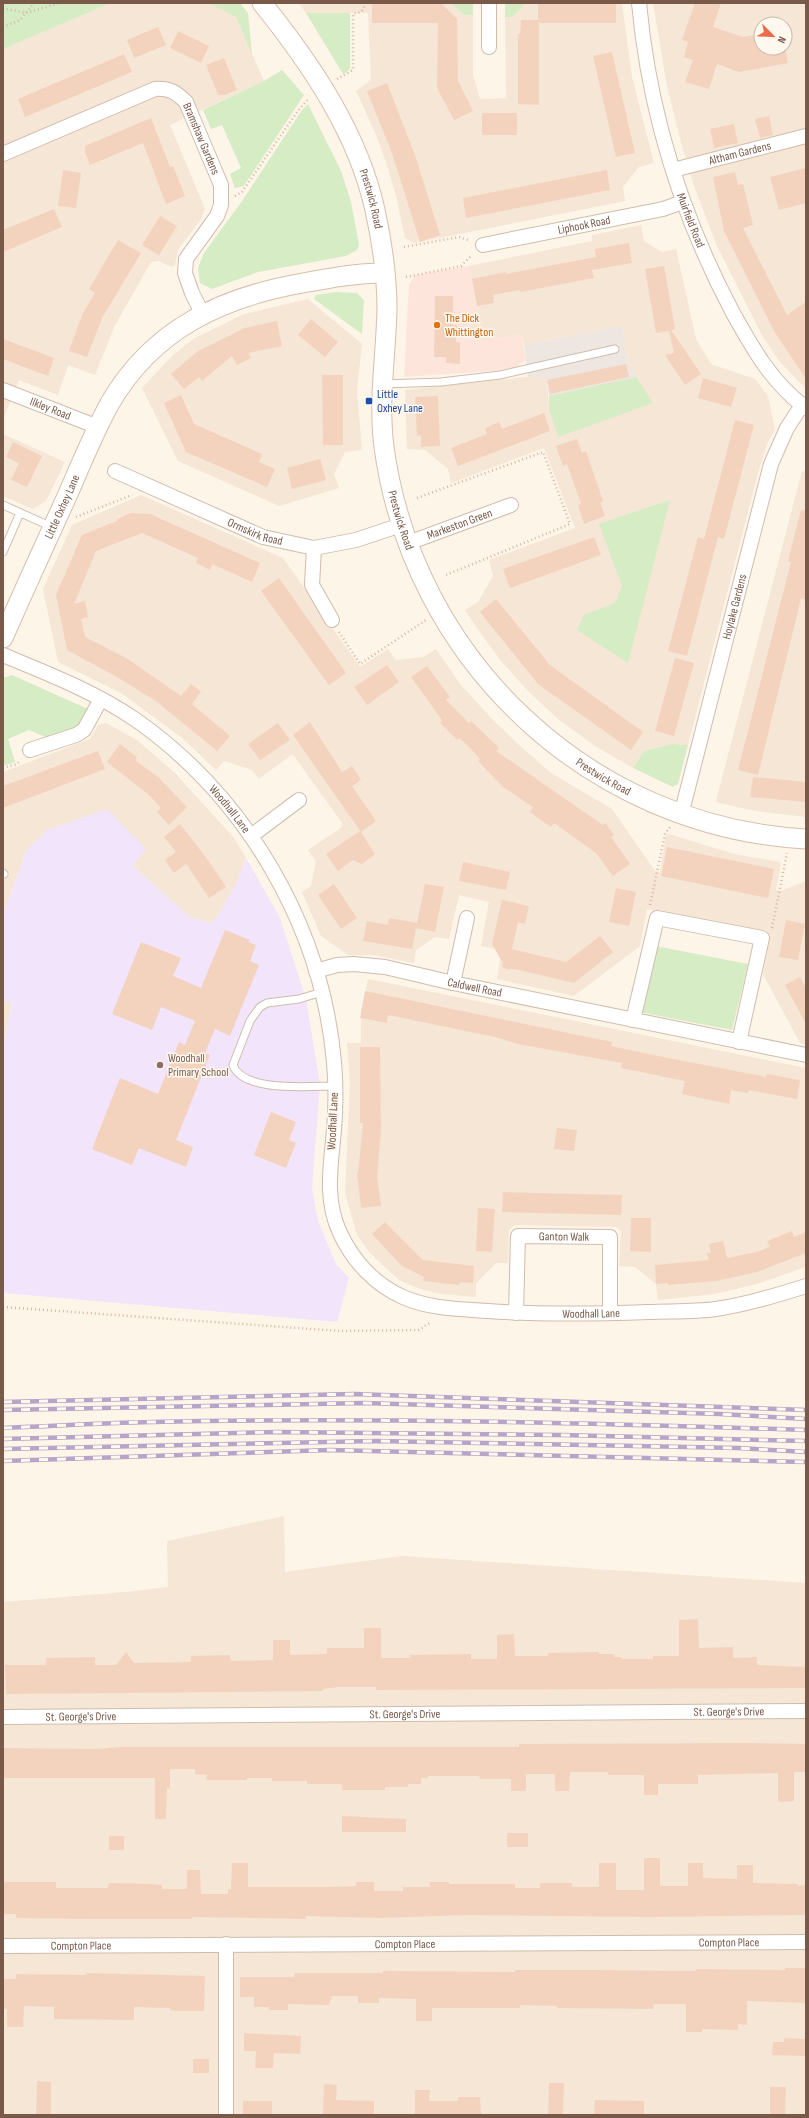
<svg xmlns="http://www.w3.org/2000/svg" width="809" height="2118" font-family="'Sofia Sans Condensed',sans-serif">
<rect width="100%" height="100%" fill="#fdf5e8"/>
<!-- residential -->
<path fill="#f5e6d6" fill-rule="evenodd" d="M111,3h97l28,14 28,64 -94,44 35,84 -4,10 -23,31 -3,15 -4,2 -12,-6 -8,1 -36,63 -20,50 -27,-10 -10,30 -39,-15 -16,40v-371z
M299,3h151l15,12h8v60l7,24 26,-1 -1,-81h7l14,-14h96l10,74 22,86 -15,4 -16,20 2,14 -211,42 -9,-5 -9,-42 -10,-34 -12,-32 -18,-39 15,-11 -3,-67h-62z
M653,3h153v386l-26,-27 -17,-25 -46,-91 -23,-60 -12,-40 -15,-60zM761,24h24v24h-24z
M641,225l3,16 18,11 14,-3 20,90 15,25 44,15 13,17 7,34 -8,14 -8,25 -71,276 -16,-1 -28,7 -11,17 -38,-22 -37,-27 -29,-27 -28,-31 -24,-33 -12,-18 13,-8 15,-26 -4,-16 86,-32 -31,-80 -93,35 -3,-14 -23,-19 -18,-1 -2,-59 130,-14 12,4 2,28 79,-43 -6,-39 -98,19 -3,-11 -38,7 -14,-75 123,-25v-6z
M308,299l54,45 -5,46 5,60 -17,2 -11,22 5,14 -60,18 -101,-45 -36,-73 30,-32 21,-17 51,-25z
M3,434l62,28 -19,39 -13,8 -30,-13z
M802,471l4,1v345l-50,-6 -37,-8 -3,-2z
M141,495l142,63 77,109 28,-18 8,11 27,-3 13,-8 24,35 32,35 26,25 33,29 61,36 43,62 5,1 6,-37 3,-1 65,20 46,8 1,2 -5,26 5,1 25,-10v163l-6,-1 -37,-69 8,-39 -124,-26 -7,37 -66,50 -77,-17 3,-20 -5,-10 -14,-3 8,-44 -30,-7 -10,44 -14,-2 -19,13 -2,13 -41,-8h-25l-27,-19 -19,-44 9,-6 5,-25 -8,-11 33,-22 1,-5 -48,-67 -3,-1 -32,24 -7,-9 -28,-9 -8,9 -35,-33 -60,-44 -63,-31 -15,-73 29,-64z
M106,723l31,17 38,33 59,65 12,20 -10,26 -23,39 -22,-5 -58,-52 -86,-36 -21,21 -23,64v-143l87,-33 8,-14z
M368,979l438,89v199l-49,17 -43,10 -56,6 -2,-16 -21,-17 -16,-1 2,-35 -5,-4 -102,-2 -5,5 -1,33h-12l-20,20v14l-34,-3 -22,-5 -21,-9 -29,-27 -13,-18 -12,-42 5,-111 -3,-39h14v-29z
M3,1001l9,1 -9,44z
M284,1516l1,56 117,-16 404,27v532h-803v-513l122,-10 43,-5 -1,-46z"/>
<!-- commercial -->
<path fill="#fee5db" d="M469,266l14,75 38,-7 5,26 -10,7 -22,4 -90,6 5,-93 7,-9z"/>
<!-- industrial -->
<path fill="#eee7e1" d="M622,326l6,39 8,12 -87,19 -2,-16 -12,-4 -7,1 -4,-32z"/>
<!-- education -->
<path fill="#f2e4fa" d="M107,809l39,40 -13,17 58,52 22,5 23,-39 10,-26 34,60 26,81 14,85 -8,104 6,33 18,43 13,14 -12,44 -334,-29v-247l9,-43 -9,-2v-86l23,-64 21,-21z"/>
<!-- green -->
<path fill="#d5ecc5" d="M3,3h108l-108,46z
M208,3h32l8,10 4,41 -16,-37z
M450,3h23v12h-8z
M505,3h21l-14,14h-7z
M306,13h44v55l-3,4 -4,2z
M282,70l22,25 -60,91 -9,2 -5,-14 11,-6 -19,-43 -11,4 -8,-19 61,-29z
M308,104l33,67 10,31 8,43 -2,5 -11,6 -88,16 -46,17 -12,-6 -2,-15 6,-15 36,-49 62,-94z
M336,292l21,1 7,7 -2,34 -48,-35 2,-4z
M636,377l17,26 -95,34 -9,-29v-12z
M670,500l-42,163 -51,-33 7,-15 31,-12 7,-17 -23,-62z
M12,675l76,34 -10,20 -30,9 -19,-8 -21,9 7,23 -12,4v-88z
M672,744l16,1 -10,39 -5,3 -40,-19 11,-17z
M655,946l93,18 -16,66 -93,-18z"/>
<!-- building -->
<path fill="#f4d3be" d="M372,3l70,1 15,15 1,62 15,30 -19,9 -17,-32 1,-65h-66z
M538,3h78v20h-77v82l-21,-1v-70h2l1,-14h17z
M695,3h26l-8,24 30,10 18,-3v14h24l3,15 -49,9 -22,-8 -8,25 -24,-7 8,-22 -9,-3 4,-15 -6,-2z
M158,27l8,18 -32,13 -7,-18z
M178,31l31,15 -8,17 -31,-15z
M612,52l23,101 -19,4 -23,-101z
M124,54l8,18 -107,45 -7,-18z
M224,58l13,32 -13,5h-6l-12,-30z
M387,83l28,72 25,80 -20,7 -28,-89 -25,-62z
M482,113h35v22h-35z
M769,116l4,19 -13,3 -5,-19z
M151,118l19,49 3,-1 12,30 -19,8 -23,-61 -53,22 -5,-13v-6z
M734,124l4,19 -24,5 -4,-19z
M806,168v35l-27,7 -9,-33z
M63,170l18,3 -5,35 -18,-2z
M607,170l3,20 -144,28 -3,-20z
M735,172l3,13 5,-1 10,41 -10,3 44,87 19,-13v77l-32,-48 -50,-100 -11,-54z
M54,209l8,18 -59,25v-22z
M160,216l17,10 -18,29 -17,-10z
M118,240l23,13 -39,65 -15,39 -18,-6 13,-36 13,-22 -6,-4z
M629,243l3,20 -40,7 2,8 -74,14v-2l-27,5 1,8 -17,3 -5,-27 34,-7v2l90,-17 -1,-8z
M664,266l11,63 -4,1 30,44 -16,11 -20,-30 9,-2 -5,-22 -13,2 -4,-23 -7,-41z
M435,296h18v29h4l-1,17h4v22l-14,-1v-6h-12z
M311,319l27,23 -13,15 -27,-22z
M277,321l5,25 -34,7 3,5 -14,7 -5,-9 -30,25 -3,-4 -15,12 -13,-15 27,-23 47,-23z
M3,339l51,19 -6,18 -45,-17z
M626,364l3,13 -79,17 -3,-14z
M322,375h21v70h-20z
M703,378l34,10 -6,19 -33,-9z
M181,395l13,29 68,30 -3,8 16,7 -8,18 -81,-35 -22,-49z
M438,396l2,50 -19,1v-12l-4,1 -2,-39z
M544,413l6,18 -92,35 -7,-18 36,-14 -2,-6 14,-6 3,7z
M735,420l19,5 -30,114 -6,-2 -31,119 -19,-5 30,-114 6,2z
M577,439l5,14 4,-2 17,50 -3,1 5,14 -21,8 -6,-19 3,-1 -14,-40 -4,2 -7,-20z
M13,442l29,14 -15,31 -16,-7 8,-17 -13,-6z
M320,459l6,21 -34,9 -5,-21z
M801,510l5,1v89l-5,-2 -43,177 -20,-5 53,-208 -3,-1z
M131,513l19,1 110,49 -8,19 -40,-18 -2,6 -14,-7 2,-5 -56,-25 -46,18 -22,53 11,-3 3,16 -7,2 4,18 43,22 53,37 10,-12 10,8 -9,12 38,32 -13,15 -61,-50 -39,-24 -50,-27 -11,-55 26,-60 35,-14v-2z
M594,537l7,18 -91,33 -7,-19z
M279,578l67,95 -17,12 -68,-94z
M496,599l54,66 93,67 -12,18 -93,-66 -58,-72z
M675,658l19,5 -20,73 -19,-5z
M387,665l12,17 -32,23 -13,-18z
M427,666l23,31 -4,3 23,23 2,-2 28,27 -3,3 107,74 2,-2 9,12 -3,2 19,27 -17,12 -17,-23 -42,-30 -3,4 -21,-15 3,-5 -30,-20 -25,-26 2,-2 -9,-10 -11,-11 -3,2 -17,-17 2,-3 -31,-43z
M310,722l32,50 10,-6 9,14 -9,6 24,35 -15,11 -68,-97z
M278,723l12,17 -30,20 -12,-16z
M120,744l17,13 -2,3 24,18 28,29 -18,18 -12,-13 4,-4 -12,-13 -42,-33z
M98,751l7,18 -102,39v-22z
M753,777l53,5v20l-56,-5z
M180,824l28,36 18,27 -17,11 -22,-33 -1,-1 -12,9 -9,-13 11,-8 -12,-15z
M360,831l15,23 -13,10 -9,-4 -15,11 -12,-17z
M667,847l107,22 -6,29 -107,-22z
M463,862l47,10 -4,18 -47,-9z
M334,884l23,34 -16,11 -23,-34z
M425,884l19,3 -9,45 -19,-4z
M616,888l20,4 -7,34 -20,-4z
M502,900l27,6 -4,18 -7,-2 -6,27 54,13 34,-26 13,16 -39,31 -59,-14h-8l-5,-2 1,-4 -11,-19z
M389,918l28,5 -5,26 -49,-8 4,-20 21,4z
M786,920l19,4 -7,36 -19,-3z
M225,930l25,10 -2,2 8,3 -6,16 9,4 -29,71 -15,-7 -10,24 5,2 -34,85 17,7 -7,20 -47,-19 -7,17 -40,-16 28,-71 38,16 21,-52 6,3 10,-24 -34,-14 -9,23 -40,-16 29,-72 40,16 -8,18 28,12z
M800,977l6,11v36l-21,-39z
M365,991l247,51 -1,4 47,10 108,21v-3l34,6 -3,19 -48,-9 -1,3 -17,-3 -2,14 -47,-10 3,-13 -64,-13 1,-5 -104,-19 -23,-7 -107,-22 -1,8 -27,-5z
M360,1047h20l1,84 -4,46 4,29 -20,2 -4,-35h1l5,-50h-3z
M271,1112l25,10 -7,18 7,3 -10,25 -32,-13z
M557,1128l20,2 -3,21 -20,-2z
M503,1192l119,3 -1,20 -119,-3z
M478,1208l17,1 -3,43 -16,-1z
M631,1218h20v34l-21,-1z
M385,1222l38,38 51,6 -1,17 -13,-1 -1,3 -36,-4 1,-4 -22,-11 -30,-32z
M792,1231l2,6 12,-5v21l-49,19 -41,9 -48,4v-2l-12,1 -1,-19 54,-5 -2,-7h4l-2,-9 14,-3 4,17 29,-6 14,-5 -3,-6z
M698,1619l1,29 34,-1v11l24,-1v8l49,2v21l-430,2v-3h-37l-16,2v2l-317,3 -1,-29h41v-7l49,-1v8h21l10,-13 8,11 57,-1v-6l39,-1 1,6 42,-1v-20h17v15l37,-1v-6h37v-20h17v30h29v-3l61,-1v5h26v-24l17,-1 1,22h33v-3l51,-1v2h15v3h8v2h31v-3h26v-36z
M745,1743l61,1v28h-12v29l-16,1v-29l-80,2v9h-40v11h-14v-20h-36v-3h-38l-1,19h-14v-17h-29v17h-15v-12h-31l-1,-3h-51v2h-7v6h-13v3h-23v3h-43v-6h-35v-3h-35v-3h-25v2h-41l1,-5 -12,-1v-5h-25v20l-3,-1 -1,31h-11v-41h-152v-30l91,1 27,-2h398v-3z
M342,1816l64,3v13h-64z
M507,1833h21v14h-21z
M109,1836h15v14h-15z
M644,1858h16v28h28v-23h15v15l34,1v-14h16v18l45,1v2l8,-1v30l-156,2 -183,-2 -87,3 -74,-2v3l-114,-2v2h-109l-67,-1v-4h-13v-32h53v6h52l1,-5 42,1 11,1v4h25v-19h13l1,24h27v-5h3l1,-26h16v24h86l22,-1v-4h18v9h29v-4h27v-5h19v2h66v4h25v-5h32v4h27v-24h17v27h28z
M785,1968h21l-1,35 -58,-2v24l-9,-1v6l-36,-1v3h-16v-28h-32l-1,5 -96,-1v-2l-37,-1v3h-88v13h-16v-22l-37,-1v5h-21v-7h-26l-3,9 -41,-1v6h-19v-3h-15v-10h-14v-20h54l1,-4h88v-2l132,1v-2h88l67,1h26v-2l89,1z
M86,1973l119,3 -1,35h-27l-7,-1v-2l-36,-1v13l-80,-1v-12l-30,-1 -1,21h-16v-18h-4v-30h13v-5l70,1z
M244,2033l57,3 -1,18 -26,-1 -1,15h-18l1,-17h-12z
M784,2038l21,1v17l-33,-1 1,-13h11z
M193,2059h16v14h-16z
M37,2081l14,1v33h-15z
M549,2083h15l-1,32h-15z
M324,2084l13,1 -1,15 38,1v14h-51z
M770,2087h16l-1,28h-15z
M415,2090h15l-1,11h29v-4h22l1,18h-66z
M595,2100l49,1v14h-50z
M243,2101h29v14h-29z"/>
<g fill="none" stroke-linecap="round" stroke-linejoin="round">
<!-- lane casing -->
<g stroke="#d0bcac" stroke-width="9">
<path id="lane" d="M384,384l57,-2 59,-7 115,-26
M3,505l49,22
M3,552l17,-39
M3,873l1,1
M322,992l-23,7 -32,4 -7,4 -10,14 -17,44c10,28 78,21 102,21"/>
</g>
<!-- street casing -->
<g stroke="#d0bcac" stroke-width="16">
<g id="street">
<path d="M489,3v44"/>
<path id="s1" d="M639,3c10,109 43,214 94,310 20,36 39,70 73,95"/>
<path id="s2" d="M3,154l152,-65c14,-1 21,3 31,13l35,83v20l-4,11 -31,43 -1,14 7,20 10,20"/>
<path id="s3" d="M673,170l133,-34"/>
<path id="s4" d="M483,245l180,-36 20,-7"/>
<path id="s5" d="M3,390l95,37"/>
<path id="s6" d="M115,471l148,66 51,11 42,-8 45,-15"/>
<path id="s7" d="M408,543l103,-38"/>
<path d="M314,548l-2,37 20,35"/>
<path id="s8" d="M3,655c46,19 92,37 133,65 111,78 186,207 198,342 2,23 2,45 0,68 -3,35 -10,69 6,103 13,28 35,52 63,64 27,12 56,12 85,14 53,4 107,3 161,1 22,-1 45,0 67,-3 30,-4 62,-14 90,-23"/>
<path d="M30,750l46,-15 8,-5 17,-31"/>
<path id="s9" d="M681,815l90,-351 16,-36 15,-23"/>
<path d="M251,836l48,-36"/>
<path id="s10" d="M316,971l21,-6 17,-1 31,3 68,16 353,72"/>
<path d="M453,983l14,-65"/>
<path d="M633,1020l24,-102 105,20 -23,104"/>
<path id="s11" d="M516,1313l2,-77 92,1v76"/>
<path id="s12" d="M3,1717l803,-6"/>
<path d="M226,1944v171"/>
<path id="s13" d="M3,1946l803,-4"/>
</g>
</g>
<!-- secondary casing -->
<g stroke="#d6beac" stroke-width="21">
<g id="secondary">
<path id="s14" d="M262,3c49,61 96,130 113,207 7,32 12,67 12,99 -1,46 -9,92 -3,138 29,214 206,380 422,392"/>
<path id="s15" d="M3,638c21,-48 43,-96 65,-144 13,-30 26,-62 42,-91 43,-74 112,-106 193,-120 27,-5 54,-10 81,-10"/>
</g>
</g>
<!-- path -->
<path stroke="#d9b6a1" stroke-width="2.5" stroke-dasharray="1 3" stroke-linecap="butt" d="M3,8l23,5 34,-10
M3,27l17,-7 14,-17
M337,79l16,-9v-56l8,-2 3,-4v-5
M235,196l7,-4 55,-80 12,-14
M404,247l55,-10 11,4
M406,277l55,-11 11,-11
M417,498l126,-46 27,72 -124,51
M76,517l56,-22
M339,632l21,32 66,-44
M3,768l14,-4 3,-3
M650,905l15,-71 5,-7
M772,928l15,-75
M3,1307l337,24 79,-1 12,-8"/>
<!-- lane -->
<use href="#lane" stroke="#fff" stroke-width="7"/>
<!-- street -->
<use href="#street" stroke="#fff" stroke-width="14"/>
<!-- secondary -->
<use href="#secondary" stroke="#fff" stroke-width="19"/>
<!-- rail casing -->
<g stroke="#b7a4c8" stroke-width="4.5">
<path id="rail" d="M3,1402l351,-8 452,16
M3,1410l361,-7 356,11 86,5
M3,1428c50,-2 99,-5 149,-6 218,-5 436,1 654,8
M3,1439l274,-7 284,3 245,6
M3,1449l372,-8 363,7 68,4
M3,1461l327,-11 476,12"/>
</g>
<!-- rail -->
<use href="#rail" stroke="#fff8ef" stroke-width="3" stroke-dasharray="9" stroke-linecap="butt"/>
</g>
<!-- markers -->
<circle fill="#e8710a" stroke="#fff8ef" stroke-width="1.5" cx="437" cy="325" r="4"/>
<rect fill="#1a4fb4" stroke="#fff8ef" stroke-width="1.5" x="365" y="397" width="8" height="8" rx="2"/>
<circle fill="#8d6e63" stroke="#fff8ef" stroke-width="1.5" cx="160" cy="1065" r="4"/>
<g text-anchor="middle" dominant-baseline="central" stroke-width="3" stroke-linejoin="round" paint-order="stroke">
<!-- street labels -->
<g font-size="12" fill="#795a4a" stroke="#fff8ef">
<text stroke="none"><textPath href="#s2" startOffset="240">Bramshaw Gardens</textPath></text>
<text stroke="none"><textPath href="#s3" startOffset="69">Altham Gardens</textPath></text>
<text stroke="none"><textPath href="#s14" startOffset="226">Prestwick Road</textPath></text>
<text stroke="none"><textPath href="#s1" startOffset="224">Muirfield Road</textPath></text>
<text stroke="none"><textPath href="#s4" startOffset="103">Liphook Road</textPath></text>
<text stroke="none"><textPath href="#s5" startOffset="51">Ilkley Road</textPath></text>
<text stroke="none"><textPath href="#s15" startOffset="144">Little Oxhey Lane</textPath></text>
<text stroke="none"><textPath href="#s14" startOffset="551">Prestwick Road</textPath></text>
<text stroke="none"><textPath href="#s7" startOffset="55">Markeston Green</textPath></text>
<text stroke="none"><textPath href="#s6" startOffset="153">Ormskirk Road</textPath></text>
<text stroke="none"><textPath href="#s9" startOffset="215">Hoylake Gardens</textPath></text>
<text stroke="none"><textPath href="#s14" startOffset="886">Prestwick Road</textPath></text>
<text stroke="none"><textPath href="#s8" startOffset="278">Woodhall Lane</textPath></text>
<text stroke="none"><textPath href="#s10" startOffset="162">Caldwell Road</textPath></text>
<text transform="translate(333 1121) rotate(-87)">Woodhall Lane</text>
<text stroke="none"><textPath href="#s11" startOffset="123">Ganton Walk</textPath></text>
<text stroke="none"><textPath href="#s8" startOffset="1010">Woodhall Lane</textPath></text>
<text stroke="none"><textPath href="#s12" startOffset="726">St. George's Drive</textPath></text>
<text stroke="none"><textPath href="#s12" startOffset="402">St. George's Drive</textPath></text>
<text stroke="none"><textPath href="#s12" startOffset="78">St. George's Drive</textPath></text>
<text stroke="none"><textPath href="#s13" startOffset="726">Compton Place</textPath></text>
<text stroke="none"><textPath href="#s13" startOffset="402">Compton Place</textPath></text>
<text stroke="none"><textPath href="#s13" startOffset="78">Compton Place</textPath></text>
</g>
<!-- food labels -->
<g font-size="12" fill="#c56008" stroke="#fff8ef" text-anchor="start">
<text x="445" y="318">The Dick<tspan x="445" dy="14">Whittington</tspan></text>
</g>
<!-- transit labels -->
<g font-size="12" fill="#164399" stroke="#fff8ef" text-anchor="start">
<text x="377" y="394">Little<tspan x="377" dy="14">Oxhey Lane</tspan></text>
</g>
<!-- education labels -->
<g font-size="12" fill="#785e54" stroke="#fff8ef" text-anchor="start">
<text x="168" y="1058">Woodhall<tspan x="168" dy="14">Primary School</tspan></text>
</g>
</g>
<!-- border -->
<rect width="809" height="2118" fill="none" stroke="#795a4a" stroke-width="8"/>
<!-- north arrow -->
<g transform="translate(773 36) rotate(114)"><circle r="19" fill="#fff8ef" stroke="#c9b9ad"/>
<path d="M0-3L7 15L0 10L-7 15Z" fill="#eb6b49"/>
<text y="-6" font-size="11" font-weight="bold" text-anchor="middle" fill="#795a4a">N</text>
</g>
</svg>
